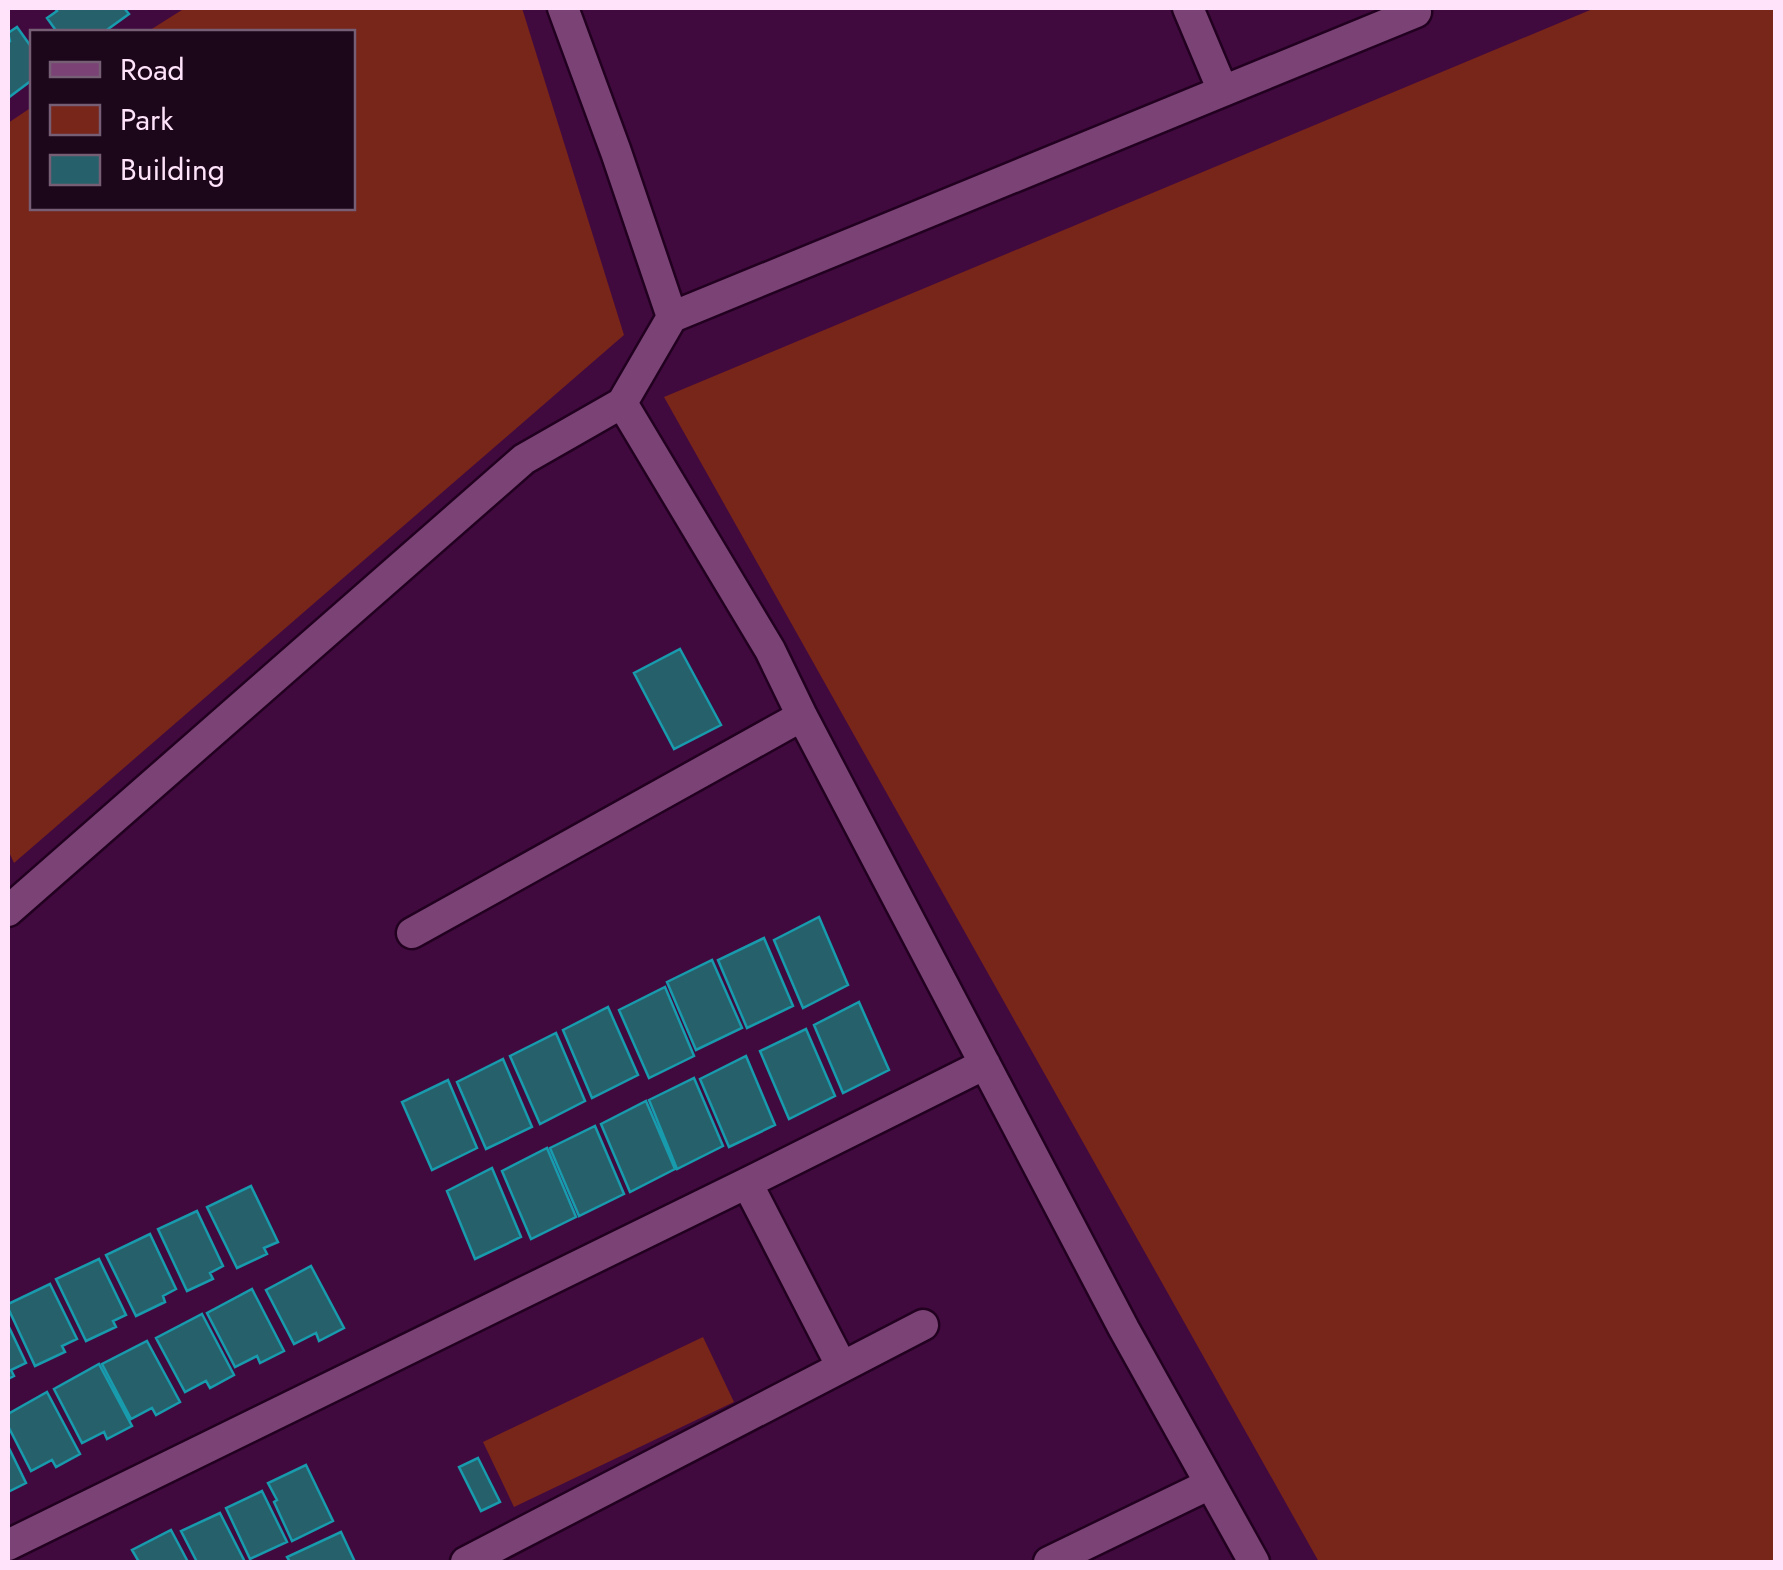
<svg xmlns="http://www.w3.org/2000/svg" width="1783" height="1570" font-family="Jost,sans-serif">
<rect width="100%" height="100%" fill="#410a3e"/>
<!-- green -->
<path fill="#78251a" d="M185,8h337l102,327 -610,528 -6,-13v-727l24,-16v101h320v-176h-205z
M1595,8h180v1554h-456l-655,-1165z
M703,1337l31,65 -220,105 -31,-65z"/>
<!-- building -->
<path fill="#26616b" stroke="#199bae" stroke-width="2.5" d="M55,8h69l5,6 -25,18h-47l-10,-14 10,-7z
M17,27l15,21v32l-24,18v-55l2,-2 -2,-8z
M680,649l41,76 -47,24 -40,-76z
M819,917l29,68 -45,23 -29,-68z
M764,938l29,68 -46,22 -29,-68z
M712,960l30,68 -46,22 -29,-68z
M665,987l29,69 -45,22 -30,-68z
M859,1002l30,68 -46,23 -29,-68z
M608,1007l30,68 -46,23 -29,-68z
M806,1029l29,67 -46,23 -29,-68z
M556,1033l29,68 -45,23 -30,-68z
M746,1056l29,69 -46,22 -29,-68z
M503,1059l29,68 -46,22 -29,-67z
M694,1078l29,68 -46,23 -28,-69z
M448,1080l29,68 -45,22 -30,-68z
M646,1101l29,68 -45,23 -29,-68z
M595,1126l29,68 -45,22 -29,-68z
M547,1148l29,69 -45,22 -29,-68z
M492,1168l29,69 -46,22 -28,-68z
M251,1186l27,56 -14,6 3,6 -30,14 -30,-61z
M197,1211l26,55 -13,7 3,6 -26,12 -29,-62z
M150,1234l26,55 -13,7 2,6 -29,14 -30,-61z
M99,1259l27,56 -13,6 3,6 -30,14 -30,-62z
M311,1266l33,62 -25,13 -3,-8 -22,11 -28,-54z
M50,1284l27,55 -15,7 3,6 -30,14 -27,-58v-4z
M252,1289l32,62 -24,12 -3,-7 -22,11 -28,-54z
M202,1314l32,61 -24,13 -4,-7 -21,11 -29,-54z
M8,1325l18,38 -15,7 3,6 -6,3z
M147,1341l33,61 -24,13 -4,-7 -21,11 -29,-55z
M99,1364l33,62 -25,13 -3,-7 -22,11 -28,-54z
M47,1392l33,62 -24,13 -4,-7 -21,11 -23,-45v-12z
M8,1446l18,37 -18,9z
M478,1458l22,44 -19,9 -22,-44z
M306,1465l27,56 -41,20 -18,-39 3,-2 -9,-17z
M262,1491l25,51 -37,17 -24,-51z
M220,1513l25,49h-48l-16,-31z
M171,1530l17,32h-49l-7,-12z
M341,1532l14,30h-65l-3,-5z"/>
<g fill="none" stroke-linecap="round" stroke-linejoin="round">
<!-- minor casing -->
<g stroke="#210020" stroke-width="35">
<path id="minor" d="M563,8l53,144 56,165 -50,86 148,247 32,66 322,613 130,233
M1188,8l35,83
M672,317l744,-305
M8,911l516,-452 98,-56
M412,933l390,-217
M747,1183l95,184
M8,1545l739,-362 238,-119
M466,1562l457,-237
M1049,1562l161,-78"/>
</g>
<!-- minor -->
<use href="#minor" stroke="#7b4275" stroke-width="30"/>
</g>
<!-- border -->
<rect width="1783" height="1570" fill="none" stroke="#fee3fa" stroke-width="20"/>
<!-- legend -->
<rect x="30" y="30" width="325" height="180" fill="#1b061a" stroke="#765e74" stroke-width="2.5"/>
<rect x="50" y="62" width="50" height="15" fill="#7b4275" stroke="#765e74" stroke-width="2.5"/>
<text x="120" y="80" font-size="30" fill="#fee3fa">Road</text>
<rect x="50" y="105" width="50" height="30" fill="#78251a" stroke="#765e74" stroke-width="2.5"/>
<text x="120" y="130" font-size="30" fill="#fee3fa">Park</text>
<rect x="50" y="155" width="50" height="30" fill="#26616b" stroke="#765e74" stroke-width="2.5"/>
<text x="120" y="180" font-size="30" fill="#fee3fa">Building</text>
</svg>
